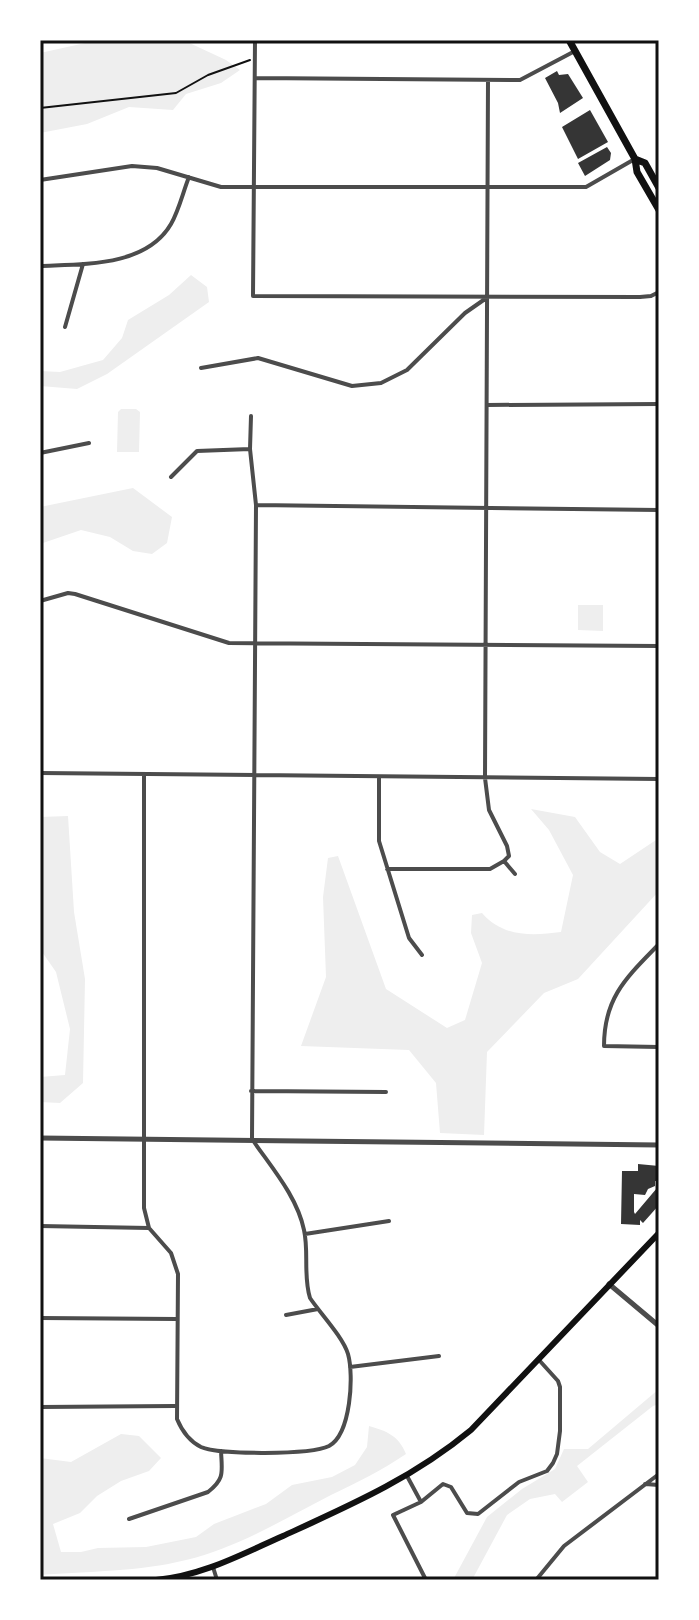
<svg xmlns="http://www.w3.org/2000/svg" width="699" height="1620" font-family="'Varela Round',sans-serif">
<rect width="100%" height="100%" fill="#fff"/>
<!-- green -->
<path fill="#eee" d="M99,40h84l43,20 14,10 -19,13 -35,11 -13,16 -44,-3 -42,17 -47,9v-80z
M191,275l16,12 2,15 -102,72 -30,15 -37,-3v-15l20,1 43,-12 19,-22 6,-18 41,-25z
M121,409h15l4,3 -1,40h-22l1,-40z
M133,488l39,29 -5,26 -15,11 -19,-3 -23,-14 -29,-7 -41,14v-37z
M578,605h25v26l-25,-1z
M531,809l44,8 25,35 20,12 39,-26v53l-81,88 -34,14 -57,59 -3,83 -44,-2 -4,-50 -27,-33 -108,-4 25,-69 -3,-80 5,-39 10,-2 48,133 61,39 18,-8 17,-57 -11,-30 1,-18 10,-2c21,24 49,23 79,19l12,-57 -24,-45z
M68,816l6,96 11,67 -2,104 -23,20 -20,-1v-25l25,-2 5,-46 -14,-57 -16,-23v-132z
M659,1389v15l-6,2 -76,60 11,16 -26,20 -7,-8 -25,5 -23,16 -35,65h-19l34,-63 35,-28 33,-20 9,-20h24z
M369,1426c18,5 30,10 37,28 -25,17 -48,28 -75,41 -47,24 -92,52 -145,65 -47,12 -97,11 -146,15v-117l31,4 50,-28 18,2 22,22 -12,13 -28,10 -24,15 -17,17 -27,11 8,28h20l17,-4 48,-1 50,-10 18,-13 52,-20 26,-19 40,-8 23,-12 12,-18z"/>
<!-- building -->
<path fill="#353535" d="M557,71l2,4 9,-1 15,24 -23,15 -2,-10 -13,-25z
M590,110l18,32 -30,17 -16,-32z
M607,147l4,6 -1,7 -25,16 -7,-13z
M638,1164l21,2v15h-4v5l-7,3 -3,6 -11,-1v18l1,2 22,-26 2,17 -16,18 -3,-3v5l-19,-1 1,-53h16z"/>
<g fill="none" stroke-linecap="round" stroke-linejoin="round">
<!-- path -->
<path stroke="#111" stroke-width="2" d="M40,108l136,-15 32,-18 42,-15"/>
<!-- minor -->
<path stroke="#4c4c4c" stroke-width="4" d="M255,40l-2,256 387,1 11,-1 8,-4
M255,78l265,2 55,-29
M488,80l-3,698 4,32 18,36 2,10 -5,5 11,13
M40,180l92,-14 25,2 64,19h365l47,-27
M40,266c43,-2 106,1 131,-42 8,-14 12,-32 18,-47
M65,327l18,-63
M201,368l57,-10 94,28 29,-3 26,-13 58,-57 20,-14
M487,405l172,-1
M40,453l49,-10
M171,477l26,-26 53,-2
M256,505l403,5
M40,601l28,-8 7,1 154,49 430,3
M40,773l619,6
M144,775v433l5,20 22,25 7,21 -1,145c5,12 12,22 24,28 17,8 110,8 128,-1 22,-12 25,-71 19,-92 -5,-17 -28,-41 -38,-56 -7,-22 -1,-46 -6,-68 -7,-34 -33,-63 -52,-91l4,-634 -6,-56 1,-33
M379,777v64l30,97 13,17
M387,869h103l14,-8
M659,944c-32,33 -55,53 -55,102l55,1
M251,1091l135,1
M40,1226l109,2
M305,1234l84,-13
M286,1315l32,-6
M40,1318l137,1
M350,1367l89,-11
M40,1407l135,-1
M407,1476l14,26
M645,1484l14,1
M129,1519l79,-27c17,-13 14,-20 13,-41
M213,1567l4,13
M426,1580l-33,-65 28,-13 22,-18 8,3 16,26 11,1 41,-32 28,-11 6,-8 4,-9 3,-23v-44l-2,-6 -19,-21
M536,1580l28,-34 95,-72"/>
<!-- tertiary -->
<path stroke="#4c4c4c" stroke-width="5" d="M40,1138l619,7
M609,1284l50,42"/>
<!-- secondary -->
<path stroke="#111" stroke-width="6" d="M156,1580c46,-4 86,-26 127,-44 68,-31 130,-58 188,-106l188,-197"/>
<!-- primary -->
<path stroke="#111" stroke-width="7" d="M569,40l66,119 2,13 22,38
M635,159l10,4 14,25"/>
</g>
<!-- border -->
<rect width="699" height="1620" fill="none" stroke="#ffffff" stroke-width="84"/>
<rect x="42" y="42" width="615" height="1536" fill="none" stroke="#111" stroke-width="3"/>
</svg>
